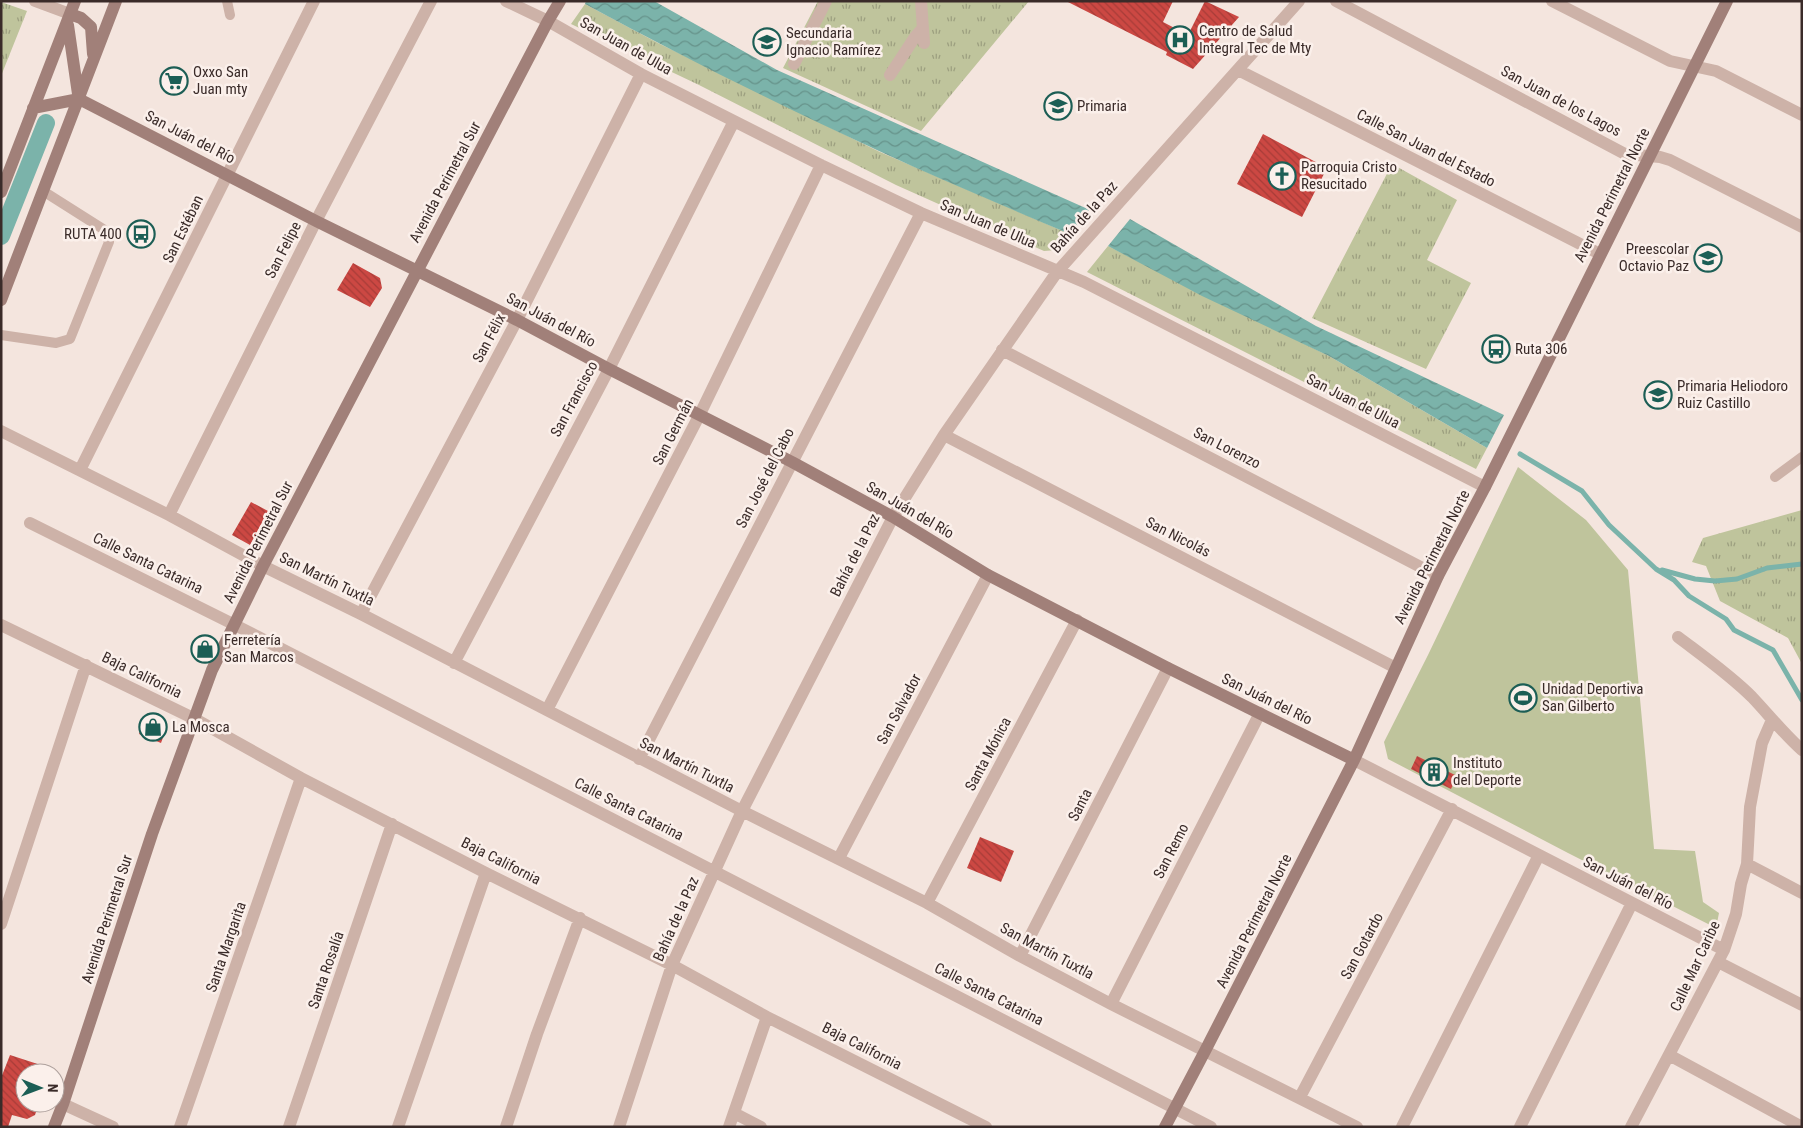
<svg xmlns="http://www.w3.org/2000/svg" width="1803" height="1128" font-family="'Roboto Condensed',sans-serif">
<defs>
<pattern id="park-tufts" width="24" height="20" patternUnits="userSpaceOnUse" patternTransform="scale(1.25)"><rect width="24" height="20" fill="#bfc49c"/><path d="M3 7l-1-3M5 7V3M7 7l1-3M15 17l-1-3M17 17v-4M19 17l1-3" fill="none" stroke="#9c9f7f"/></pattern>
<pattern id="water-waves" width="16" height="10" patternUnits="userSpaceOnUse" patternTransform="scale(1.25)"><rect width="16" height="10" fill="#7bb3aa"/><path d="M0 5q4-4 8 0t8 0" fill="none" stroke="#66928a"/></pattern>
<pattern id="building-back-hatch" width="6" height="6" patternUnits="userSpaceOnUse" patternTransform="scale(1.25)"><rect width="6" height="6" fill="#cc4843"/><path d="M-1 5l2 2M0 0l6 6M5-1l2 2" fill="none" stroke="#a73c38"/></pattern>
</defs>
<rect width="100%" height="100%" fill="#f4e5de"/>
<!-- park -->
<path fill="url(#park-tufts)" d="M818,1h211l-108,130 -138,-63z
M1,2l26,9 -26,65z
M585,4l73,39 222,109 190,82 -13,16 -13,1 -148,-66 -197,-100 -128,-61z
M1392,164l65,36 -30,60 44,23 -45,86 -114,-51z
M1108,246l221,110 158,92 -11,21 -389,-197z
M1802,510v154l-14,-26 -68,-37 -14,-35 -14,-4 11,-24z"/>
<!-- pitch -->
<path fill="#bfc49c" d="M1518,467l68,53 42,50 26,279 41,2 8,51 16,11 -3,15 -148,-75 -180,-94 -4,-17 44,-87z"/>
<!-- water -->
<path fill="url(#water-waves)" d="M586,1h68l123,69 313,140 -20,24c-64,-27 -128,-54 -191,-83 -100,-46 -198,-95 -294,-147z
M1130,219l186,107 188,89 -17,33 -158,-92 -127,-60 -94,-50z"/>
<g fill="none" stroke-linecap="round" stroke-linejoin="round">
<!-- stream -->
<path stroke="#7bb3aa" stroke-width="5" d="M1520,454l62,37 27,34 47,44 18,11 15,16 37,23 8,11 39,20 29,50
M1662,570l33,9 20,2 22,-2 30,-11 35,-4"/>
<!-- canal -->
<path stroke="#7bb3aa" stroke-width="18" d="M1,236l45,-113"/>
</g>
<!-- building -->
<path fill="url(#building-back-hatch)" d="M1066,1h107l-10,21 25,13 17,-34 34,16 -46,52 -27,-14 1,-3z
M1263,134l64,34 -25,49 -65,-33z
M353,263l27,15 2,10 -12,19 -33,-17z
M251,502l17,9 -18,34 -18,-10z
M148,713l14,8 3,11 -4,11 -22,-9z
M1417,756l40,20 -6,13 -40,-20z
M980,837l34,14 -13,31 -34,-14z
M10,1055l46,15 -1,3h-30v30h14l-4,12 -8,4 -15,-4 -4,12h-7v-49z"/>
<g fill="none" stroke-linecap="round" stroke-linejoin="round">
<!-- lane -->
<path stroke="#cdb2a8" stroke-width="10" d="M227,1l3,14
M1,335l55,8 14,-4 39,-97 -6,-13 -60,-38
M1775,477l27,-20"/>
<!-- street -->
<path stroke="#cdb2a8" stroke-width="12" d="M35,1l35,13
M506,1l42,20 93,53 180,91 100,48 163,69 401,205
M921,1l3,42
M1336,1l289,153 35,3 10,3 132,67
M1552,1l118,60 46,10 86,44
M794,64l32,-63
M1238,70l362,184
M890,75l25,-38 8,-9
M1002,350l436,226
M1,431l168,84 94,51 98,48 381,197 185,92 93,53 91,48 246,123
M944,435l452,233
M80,470l234,-469
M169,515l147,-294 115,-220
M30,523l205,102 976,502
M361,614l156,-294 124,-246
M1,625l194,94 106,59 185,95 186,92 95,52 219,110
M1678,637c25,19 52,38 74,60 17,18 32,37 50,53
M454,663l155,-294 125,-248
M547,710l153,-296 121,-249
M639,759l282,-546
M1354,760l370,190
M839,858l149,-283
M1747,864l55,29
M927,903l150,-283
M1,924l85,-259
M1020,956l148,-288
M1718,962l84,43
M1111,1004l149,-291
M1669,1055l133,72
M1300,1097l152,-288
M63,1104l50,23
M734,1113l27,14
M180,1127l121,-349
M289,1127l103,-303
M398,1127l88,-254
M506,1127l31,-93 43,-116
M619,1127l53,-162 70,-154 151,-294 51,-82 113,-163 242,-271
M729,1127l38,-110
M1402,1127l137,-272
M1520,1127l112,-224
M1631,1127l93,-177 12,-36 5,-30 6,-20 3,-57 12,-64 10,-23"/>
<!-- secondary -->
<path stroke="#a18079" stroke-width="12" d="M70,14l11,4 10,9 2,27
M68,25l10,69
M79,99l237,122 201,99 92,49 183,93 101,55 95,58 180,93 186,92
M33,108l46,-9
M1,192l74,-191
M1,300l115,-299
M54,1127l9,-23 89,-270 60,-164 51,-104 285,-545 12,-20
M1165,1127l40,-76 149,-291 84,-184 47,-89 242,-486"/>
</g>
<!-- icons -->
<defs>
<g id="hospital-ring" transform="scale(1.4375)"><circle r="9.5" fill="#fbf0eb" stroke="#1c5e55" stroke-width="1.5"/><path d="M-5-5h3v3.5h4V-5h3V5h-3V1.5h-4V5h-3Z" fill="#1c5e55"/></g>
<g id="school-ring" transform="scale(1.4375)"><circle r="9.5" fill="#fbf0eb" stroke="#1c5e55" stroke-width="1.5"/><path d="M0-5L7-2L0 1L-7-2ZM-4 1L0 2.5L4 1V4Q0 6-4 4Z" fill="#1c5e55"/></g>
<g id="supermarket-ring" transform="scale(1.4375)"><circle r="9.5" fill="#fbf0eb" stroke="#1c5e55" stroke-width="1.5"/><path d="M-6-5.5h2.5l.6 2H6L4.5 2H-2.5L-4.4-4H-6ZM-1.5 3.2a1.3 1.3 0 1 0 .1 0ZM3 3.2a1.3 1.3 0 1 0 .1 0Z" fill="#1c5e55"/></g>
<g id="church-ring" transform="scale(1.4375)"><circle r="9.5" fill="#fbf0eb" stroke="#1c5e55" stroke-width="1.5"/><path d="M-1.2-6h2.4v3.5h3.3v2.4h-3.3V6h-2.4V-.1h-3.3v-2.4h3.3Z" fill="#1c5e55"/></g>
<g id="bus-ring" transform="scale(1.4375)"><circle r="9.5" fill="#fbf0eb" stroke="#1c5e55" stroke-width="1.5"/><path d="M-5-6H5V4H4V6H2V4H-2V6H-4V4H-5ZM-3.5-4V0h7V-4ZM-3.5 1.2v1.5H-2V1.2ZM2 1.2v1.5H3.5V1.2Z" fill="#1c5e55"/></g>
<g id="shop-ring" transform="scale(1.4375)"><circle r="9.5" fill="#fbf0eb" stroke="#1c5e55" stroke-width="1.5"/><path d="M-5-2.5h2.3a2.7 3.5 0 0 1 5.4 0H5L5.5 6h-11ZM-1.5-2.5h3a1.5 2.3 0 0 0-3 0Z" fill="#1c5e55"/></g>
<g id="stadium-ring" transform="scale(1.4375)"><circle r="9.5" fill="#fbf0eb" stroke="#1c5e55" stroke-width="1.5"/><path d="M0-5a6.5 5 0 1 0 0 10a6.5 5 0 1 0 0-10ZM-3.5-1.8h7v3.6h-7Z" fill="#1c5e55"/></g>
<g id="building-ring" transform="scale(1.4375)"><circle r="9.5" fill="#fbf0eb" stroke="#1c5e55" stroke-width="1.5"/><path d="M-4-6H4V6H1V3H-1V6H-4ZM-2.5-4.3h1.7v1.8h-1.7ZM.8-4.3h1.7v1.8H.8ZM-2.5-1h1.7V.8h-1.7ZM.8-1h1.7V.8H.8Z" fill="#1c5e55"/></g>
</defs>
<g fill-rule="evenodd">
<use href="#hospital-ring" x="1180" y="40"/>
<use href="#school-ring" x="767" y="42"/>
<use href="#supermarket-ring" x="174" y="81"/>
<use href="#school-ring" x="1058" y="106"/>
<use href="#church-ring" x="1282" y="176"/>
<use href="#bus-ring" x="141" y="234"/>
<use href="#school-ring" x="1708" y="258"/>
<use href="#bus-ring" x="1496" y="349"/>
<use href="#school-ring" x="1658" y="395"/>
<use href="#shop-ring" x="205" y="649"/>
<use href="#stadium-ring" x="1523" y="698"/>
<use href="#shop-ring" x="153" y="727"/>
<use href="#building-ring" x="1434" y="772"/>
</g>
<g text-anchor="middle" dominant-baseline="central" stroke-width="5" stroke-linejoin="round" paint-order="stroke">
<!-- poi labels -->
<g font-size="15" fill="#3a2b29" stroke="#fbf0eb" text-anchor="start">
<text x="1199" y="31">Centro de Salud<tspan x="1199" dy="17">Integral Tec de Mty</tspan></text>
<text x="786" y="33">Secundaria<tspan x="786" dy="17">Ignacio Ramírez</tspan></text>
<text x="193" y="72">Oxxo San<tspan x="193" dy="17">Juan mty</tspan></text>
<text x="1077" y="106">Primaria</text>
<text x="1301" y="167">Parroquia Cristo<tspan x="1301" dy="17">Resucitado</tspan></text>
<text x="122" y="234" text-anchor="end">RUTA 400</text>
<text x="1689" y="249" text-anchor="end">Preescolar<tspan x="1689" dy="17">Octavio Paz</tspan></text>
<text x="1515" y="349">Ruta 306</text>
<text x="1677" y="386">Primaria Heliodoro<tspan x="1677" dy="17">Ruiz Castillo</tspan></text>
<text x="224" y="640">Ferretería<tspan x="224" dy="17">San Marcos</tspan></text>
<text x="1542" y="689">Unidad Deportiva<tspan x="1542" dy="17">San Gilberto</tspan></text>
<text x="172" y="727">La Mosca</text>
<text x="1453" y="763">Instituto<tspan x="1453" dy="17">del Deporte</tspan></text>
</g>
<!-- street labels -->
<g font-size="15" fill="#3a2b29" stroke="#fbf0eb">
<text transform="translate(626 46) rotate(29)">San Juan de Ulua</text>
<text transform="translate(1561 101) rotate(28)">San Juan de los Lagos</text>
<text transform="translate(190 137) rotate(27)">San Juán del Río</text>
<text transform="translate(1426 148) rotate(27)">Calle San Juan del Estado</text>
<text transform="translate(445 182) rotate(-62)">Avenida Perimetral Sur</text>
<text transform="translate(1612 195) rotate(-63)">Avenida Perimetral Norte</text>
<text transform="translate(1084 217) rotate(-48)">Bahía de la Paz</text>
<text transform="translate(988 224) rotate(23)">San Juan de Ulua</text>
<text transform="translate(183 229) rotate(-64)">San Estéban</text>
<text transform="translate(283 250) rotate(-63)">San Felipe</text>
<text transform="translate(551 320) rotate(28)">San Juán del Río</text>
<text transform="translate(489 338) rotate(-62)">San Félix</text>
<text transform="translate(574 399) rotate(-62)">San Francisco</text>
<text transform="translate(1353 401) rotate(27)">San Juan de Ulua</text>
<text transform="translate(673 432) rotate(-63)">San Germán</text>
<text transform="translate(1227 448) rotate(27)">San Lorenzo</text>
<text transform="translate(765 478) rotate(-63)">San José del Cabo</text>
<text transform="translate(910 510) rotate(30)">San Juán del Río</text>
<text transform="translate(1178 537) rotate(27)">San Nicolás</text>
<text transform="translate(258 542) rotate(-63)">Avenida Perimetral Sur</text>
<text transform="translate(855 555) rotate(-63)">Bahía de la Paz</text>
<text transform="translate(1432 557) rotate(-63)">Avenida Perimetral Norte</text>
<text transform="translate(148 563) rotate(26)">Calle Santa Catarina</text>
<text transform="translate(327 579) rotate(26)">San Martín Tuxtla</text>
<text transform="translate(142 675) rotate(26)">Baja California</text>
<text transform="translate(1267 699) rotate(26)">San Juán del Río</text>
<text transform="translate(899 709) rotate(-62)">San Salvador</text>
<text transform="translate(988 754) rotate(-62)">Santa Mónica</text>
<text transform="translate(687 765) rotate(27)">San Martín Tuxtla</text>
<text transform="translate(1080 805) rotate(-63)">Santa</text>
<text transform="translate(629 809) rotate(27)">Calle Santa Catarina</text>
<text transform="translate(1171 851) rotate(-63)">San Remo</text>
<text transform="translate(501 861) rotate(27)">Baja California</text>
<text transform="translate(1628 883) rotate(27)">San Juán del Río</text>
<text transform="translate(107 919) rotate(-72)">Avenida Perimetral Sur</text>
<text transform="translate(676 919) rotate(-66)">Bahía de la Paz</text>
<text transform="translate(1254 921) rotate(-63)">Avenida Perimetral Norte</text>
<text transform="translate(1362 946) rotate(-62)">San Gotardo</text>
<text transform="translate(226 947) rotate(-71)">Santa Margarita</text>
<text transform="translate(1047 951) rotate(28)">San Martín Tuxtla</text>
<text transform="translate(1695 966) rotate(-65)">Calle Mar Caribe</text>
<text transform="translate(326 970) rotate(-71)">Santa Rosalía</text>
<text transform="translate(989 994) rotate(27)">Calle Santa Catarina</text>
<text transform="translate(862 1046) rotate(27)">Baja California</text>
</g>
</g>
<!-- border -->
<rect width="1803" height="1128" fill="none" stroke="#3a2b29" stroke-width="5"/>
<!-- north arrow -->
<g transform="translate(40 1088) rotate(91)"><circle r="24" fill="#fbf0eb" stroke="#aea19d"/>
<path d="M0-4L9 19L0 12L-9 19Z" fill="#1c5e55"/>
<text y="-8" font-size="14" font-weight="bold" text-anchor="middle" fill="#3a2b29">N</text>
</g>
</svg>
